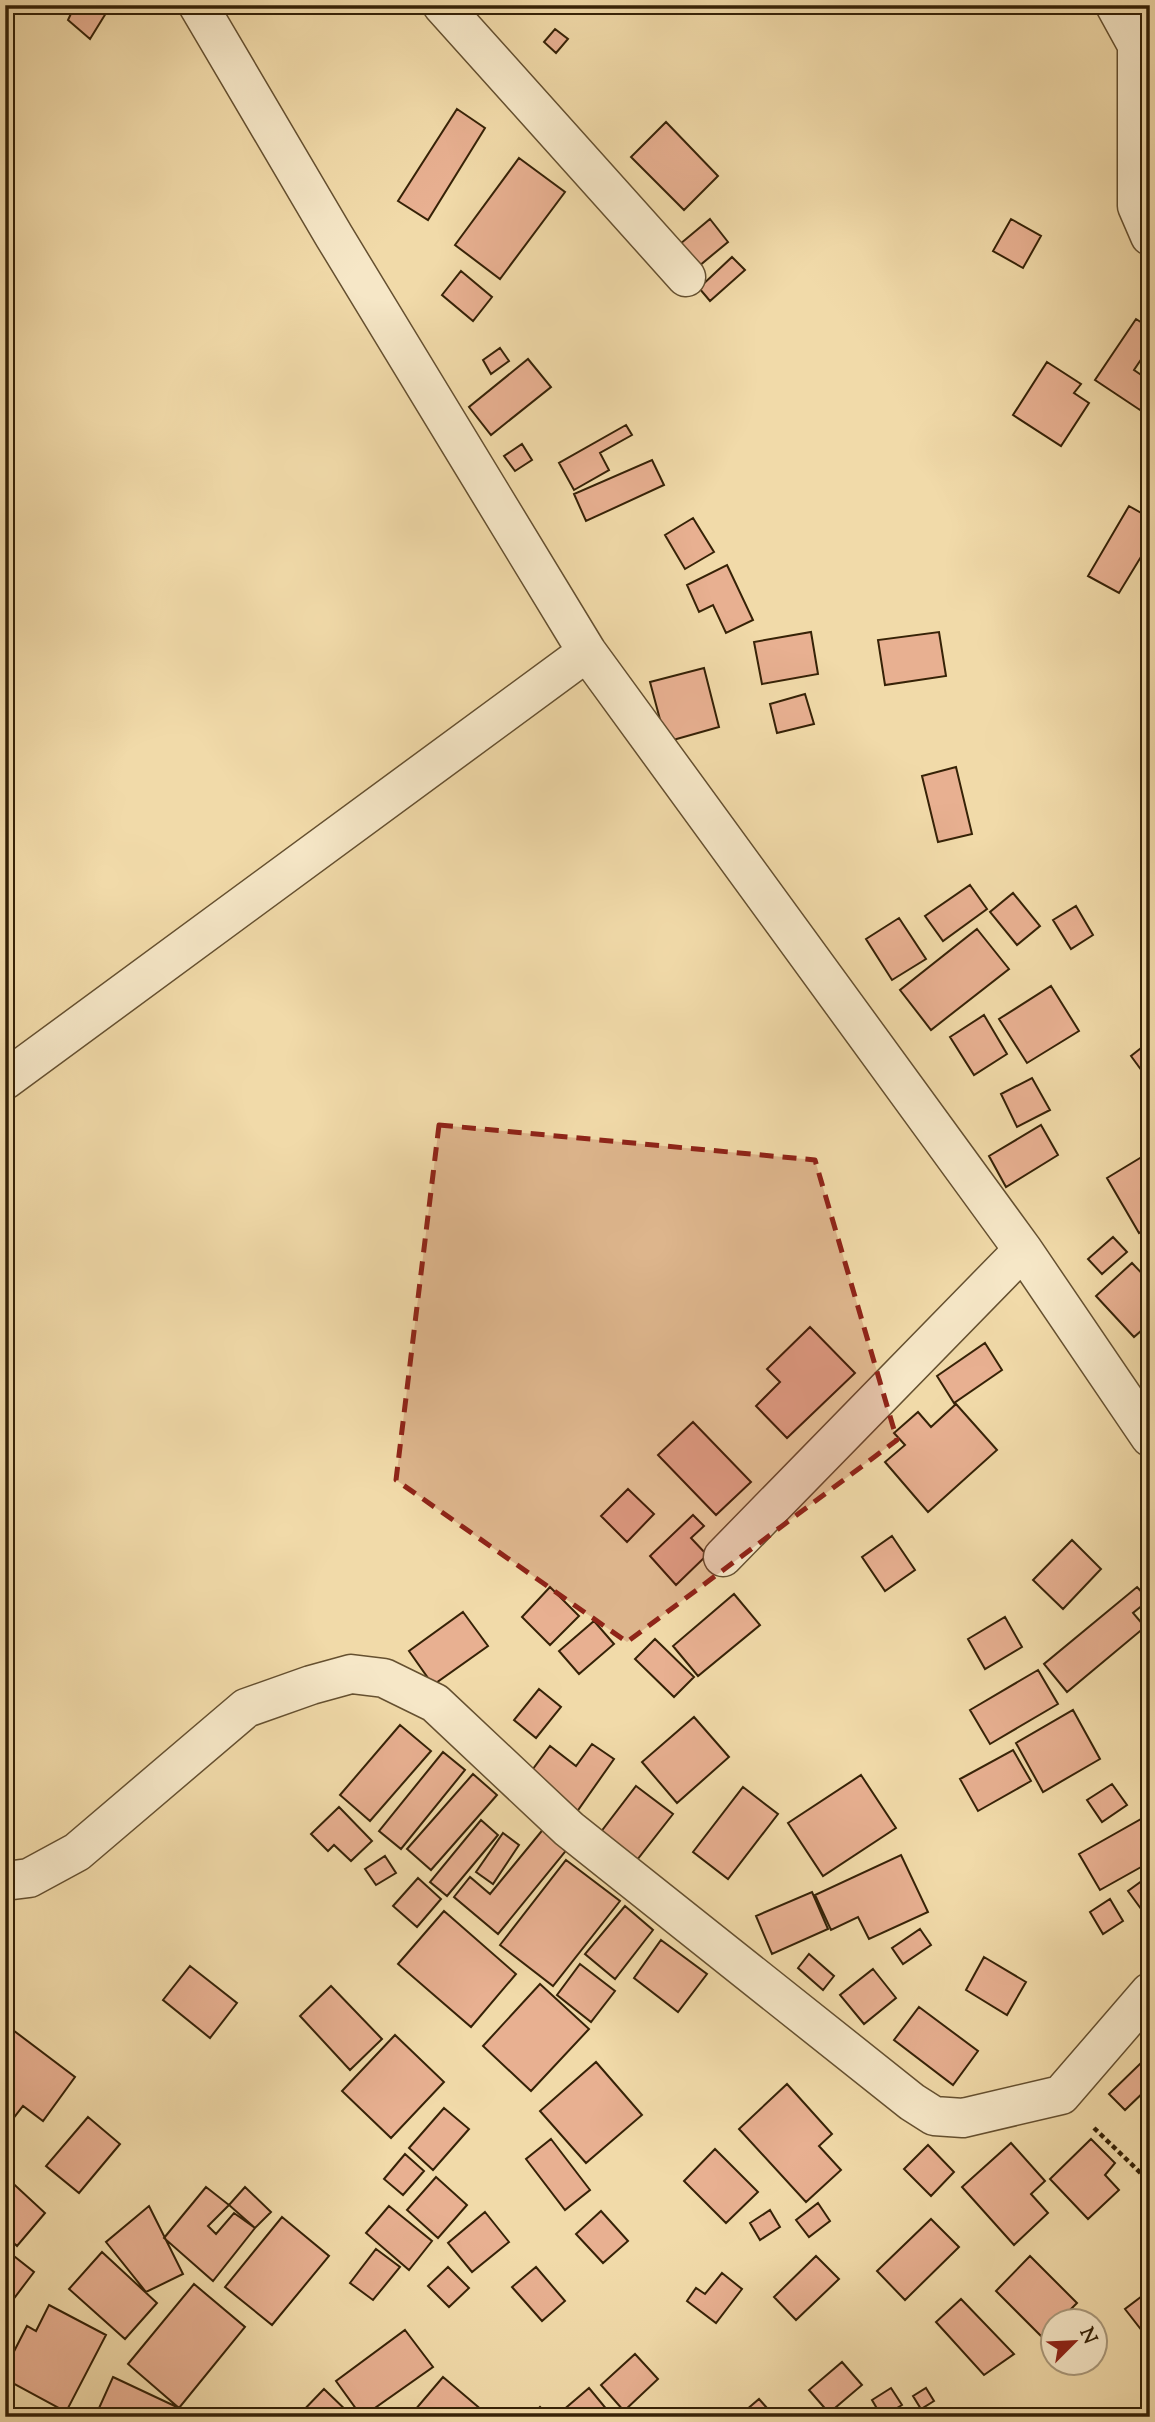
<svg xmlns="http://www.w3.org/2000/svg" width="1155" height="2422" font-family="'Sorts Mill Goudy',serif">
<rect width="100%" height="100%" fill="#f1daa9"/>
<filter id="stains"><feTurbulence type="fractalNoise" baseFrequency=".00286" numOctaves="4"/><feColorMatrix values="0 0 0 0 .2 0 0 0 0 .09 0 0 0 0 .02 0 0 0 .5 -.17"/></filter>
<radialGradient id="worn" r=".72"><stop offset=".6" stop-color="#630" stop-opacity="0"/><stop offset="1" stop-color="#630" stop-opacity=".3"/></radialGradient>
<!-- building -->
<path fill="#e8b091" stroke="#362207" stroke-width="2" d="M75,5h36l-21,34 -22,-19z
M555,29l13,10 -12,14 -12,-11z
M457,109l28,19 -57,92 -30,-19z
M666,122l52,54 -34,34 -53,-53z
M519,158l46,34 -65,87 -45,-34z
M710,219l18,23 -29,24 -19,-22z
M1011,219l30,17 -18,32 -30,-17z
M732,257l13,13 -35,31 -11,-13z
M461,271l31,26 -19,24 -31,-26z
M1136,319l14,9v18l-16,24 16,11v15l-10,14 -45,-30z
M500,348l9,13 -18,13 -8,-14z
M528,359l23,28 -60,48 -22,-28z
M1047,362l34,22 -7,9 15,10 -28,43 -48,-31z
M626,425l6,10 -32,18 9,17 -35,20 -15,-27z
M522,444l10,16 -17,11 -11,-15z
M652,460l12,25 -78,36 -12,-27z
M1129,506l21,12v24l-31,51 -31,-17z
M693,518l21,34 -29,17 -20,-34z
M727,565l26,55 -27,13 -13,-28 -14,7 -12,-27z
M811,632l7,42 -56,10 -8,-42z
M939,632l7,44 -61,9 -7,-45z
M704,668l15,59 -53,15 -16,-60z
M805,694l9,30 -37,9 -7,-29z
M956,767l16,67 -34,8 -16,-66z
M970,885l17,24 -44,32 -18,-25z
M1013,893l27,33 -23,19 -27,-33z
M1076,906l17,29 -22,14 -18,-29z
M899,918l27,41 -34,21 -26,-41z
M977,929l32,40 -78,61 -31,-40z
M1051,986l28,45 -52,32 -28,-44z
M984,1015l23,39 -33,21 -24,-38z
M1150,1041v41l-19,-26z
M1032,1078l18,32 -33,17 -16,-33z
M1041,1125l17,30 -52,32 -17,-31z
M1150,1152v74l-11,7 -32,-55z
M1113,1237l14,15 -25,22 -14,-15z
M1132,1263l18,19v41l-16,14 -38,-41z
M810,1327l45,46 -68,65 -31,-32 24,-24 -13,-13z
M985,1343l17,27 -48,33 -17,-27z
M956,1404l41,46 -69,62 -43,-50 20,-17 -11,-12 24,-21 13,15z
M693,1422l58,60 -35,33 -58,-60z
M628,1489l26,25 -27,28 -26,-26z
M693,1515l11,11 -13,12 16,17 -31,30 -26,-29z
M892,1536l23,34 -30,21 -23,-34z
M1072,1540l29,29 -38,40 -30,-29z
M550,1587l29,29 -29,29 -28,-28z
M1137,1587l12,13 -16,13 12,14 -78,65 -23,-28z
M734,1594l26,31 -62,51 -25,-30z
M463,1612l25,34 -55,39 -24,-34z
M1005,1617l17,30 -37,22 -17,-30z
M594,1621l20,23 -35,30 -20,-23z
M655,1639l39,38 -20,20 -39,-38z
M1038,1670l20,34 -68,40 -20,-34z
M539,1689l22,18 -25,31 -22,-18z
M1073,1710l27,49 -57,33 -27,-49z
M694,1717l35,40 -52,46 -35,-41z
M400,1725l31,26 -61,70 -30,-26z
M592,1744l22,15 -38,54 -49,-36 23,-31 26,20z
M1013,1750l18,31 -53,30 -18,-32z
M443,1752l22,18 -64,79 -22,-18z
M473,1774l24,21 -66,75 -24,-21z
M861,1775l35,53 -73,48 -35,-53z
M1112,1784l15,21 -25,17 -15,-22z
M636,1786l37,28 -40,51 -36,-28z
M743,1787l35,27 -50,65 -35,-27z
M339,1807l33,34 -21,20 -17,-16 -6,6 -17,-17z
M1150,1814v48l-50,28 -21,-36z
M481,1820l17,15 -51,61 -17,-14z
M545,1827l24,20 -71,87 -44,-37 16,-20 20,17z
M503,1833l16,12 -26,39 -17,-12z
M901,1855l27,57 -59,27 -11,-22 -27,13 -16,-35z
M385,1856l11,17 -20,12 -11,-16z
M566,1860l54,41 -67,85 -53,-41z
M1150,1875v34l-6,4 -16,-22z
M418,1878l23,21 -24,28 -24,-21z
M812,1892l16,37 -56,25 -16,-38z
M1110,1899l13,22 -20,13 -13,-22z
M625,1906l28,24 -38,49 -30,-25z
M444,1911l72,63 -45,53 -73,-63z
M920,1929l11,16 -28,19 -11,-16z
M661,1940l46,34 -29,38 -44,-34z
M809,1954l25,22 -11,14 -25,-22z
M984,1957l42,25 -19,33 -41,-25z
M580,1964l35,27 -24,31 -34,-27z
M190,1966l47,37 -27,35 -47,-38z
M873,1969l23,29 -32,26 -24,-29z
M540,1984l49,45 -58,62 -48,-45z
M331,1986l51,53 -32,31 -50,-54z
M919,2007l59,44 -25,34 -59,-45z
M5,2024l70,53 -32,44 -20,-15 -18,23z
M395,2035l49,47 -53,56 -49,-47z
M1144,2060l6,5v21l-25,24 -16,-16z
M596,2062l46,53 -56,48 -46,-52z
M787,2084l45,50 -13,12 22,24 -35,32 -67,-73z
M444,2108l25,21 -36,41 -24,-22z
M88,2117l32,27 -41,49 -33,-27z
M551,2139l39,51 -25,20 -39,-51z
M1091,2139l24,24 -10,12 14,15 -31,29 -38,-40z
M1011,2143l34,38 -14,13 17,19 -34,32 -52,-58z
M928,2145l26,27 -23,24 -27,-27z
M715,2149l43,43 -32,31 -42,-42z
M405,2154l19,17 -21,24 -19,-16z
M5,2176l40,37 -28,33 -12,-11z
M436,2177l31,28 -29,33 -31,-28z
M206,2187l23,18 -21,21 8,8 18,-21 21,15 -42,53 -49,-43z
M245,2187l26,25 -16,16 -26,-23z
M818,2203l12,18 -21,16 -13,-17z
M149,2206l34,68 -37,18 -40,-50z
M389,2206l43,35 -23,29 -43,-37z
M770,2210l10,17 -20,13 -10,-17z
M601,2211l27,30 -25,22 -27,-29z
M485,2212l24,30 -37,30 -24,-29z
M282,2217l47,39 -57,69 -47,-38z
M931,2219l28,28 -54,53 -28,-29z
M5,2249l29,23 -28,37h-1z
M376,2249l24,18 -27,33 -23,-17z
M102,2252l55,51 -32,36 -56,-50z
M816,2256l23,23 -43,41 -22,-23z
M1030,2256l47,47 -17,17h-6v7l-11,11 -47,-47z
M448,2267l21,21 -20,19 -21,-21z
M536,2267l29,34 -23,20 -30,-34z
M722,2273l20,16 -26,34 -29,-22 9,-13 9,6z
M194,2284l51,43 -66,81 -51,-44z
M1150,2290v51l-25,-32z
M961,2299l53,55 -30,21 -48,-53z
M49,2305l57,30 -40,77 -61,-33v-10l22,-43 9,5z
M405,2330l28,37 -71,50 -26,-36z
M635,2354l23,25 -34,32 -23,-26z
M842,2362l20,23 -33,28 -20,-23z
M113,2377l66,31 -5,9h-79z
M443,2377l47,40h-81z
M589,2388l24,29h-49l-3,-5z
M891,2388l11,17 -20,12 -10,-17z
M926,2388l8,13 -13,8 -8,-13z
M324,2389l29,28h-56z
M759,2399l16,18h-37z
M540,2407l10,10h-20z
M5,2409l16,8h-16z"/>
<g fill="none" stroke-linecap="round" stroke-linejoin="round">
<!-- minor casing -->
<g stroke="#655030" stroke-width="41">
<path id="minor" d="M198,5l136,231 253,416 436,598 127,187
M442,5l244,272
M1115,5l22,40v161l13,30
M5,1080l582,-428
M723,1557l300,-307
M5,1881l24,-3 48,-26 169,-144 65,-23 40,-11 33,4 51,25 134,126 343,273 22,14 29,2 98,-23 89,-103"/>
</g>
<!-- path -->
<path stroke="#362207" stroke-width="4.5" stroke-dasharray="5 3.5" stroke-linecap="butt" d="M1094,2128l56,54"/>
<!-- minor -->
<use href="#minor" stroke="#f6e7c7" stroke-width="38"/>
</g>
<!-- marked area -->
<path fill="#8f2418" fill-opacity="0.2" stroke="#8f2418" stroke-width="5" stroke-dasharray="14 9" stroke-linejoin="round" d="M439,1125l376,35 82,280 -270,202 -231,-162z"/>
<!-- margin -->
<rect width="1155" height="2422" fill="none" stroke="#f1daa9" stroke-width="28"/>
<rect x="7" y="7" width="1141" height="2408" fill="none" stroke="#362207" stroke-width="3.5"/>
<rect x="14" y="14" width="1127" height="2394" fill="none" stroke="#362207" stroke-width="2"/>
<!-- north arrow -->
<g transform="translate(1074 2342) rotate(66)"><circle r="33" fill="#f6e7c7" stroke="#a9987a" stroke-width="2"/>
<path d="M0-5L12 26L0 18L-12 26Z" fill="#8f2418"/>
<text y="-10" font-size="19" font-weight="bold" text-anchor="middle" fill="#362207">N</text>
</g>
<rect width="100%" height="100%" filter="url(#stains)"/>
<rect width="100%" height="100%" fill="url(#worn)"/>
</svg>
